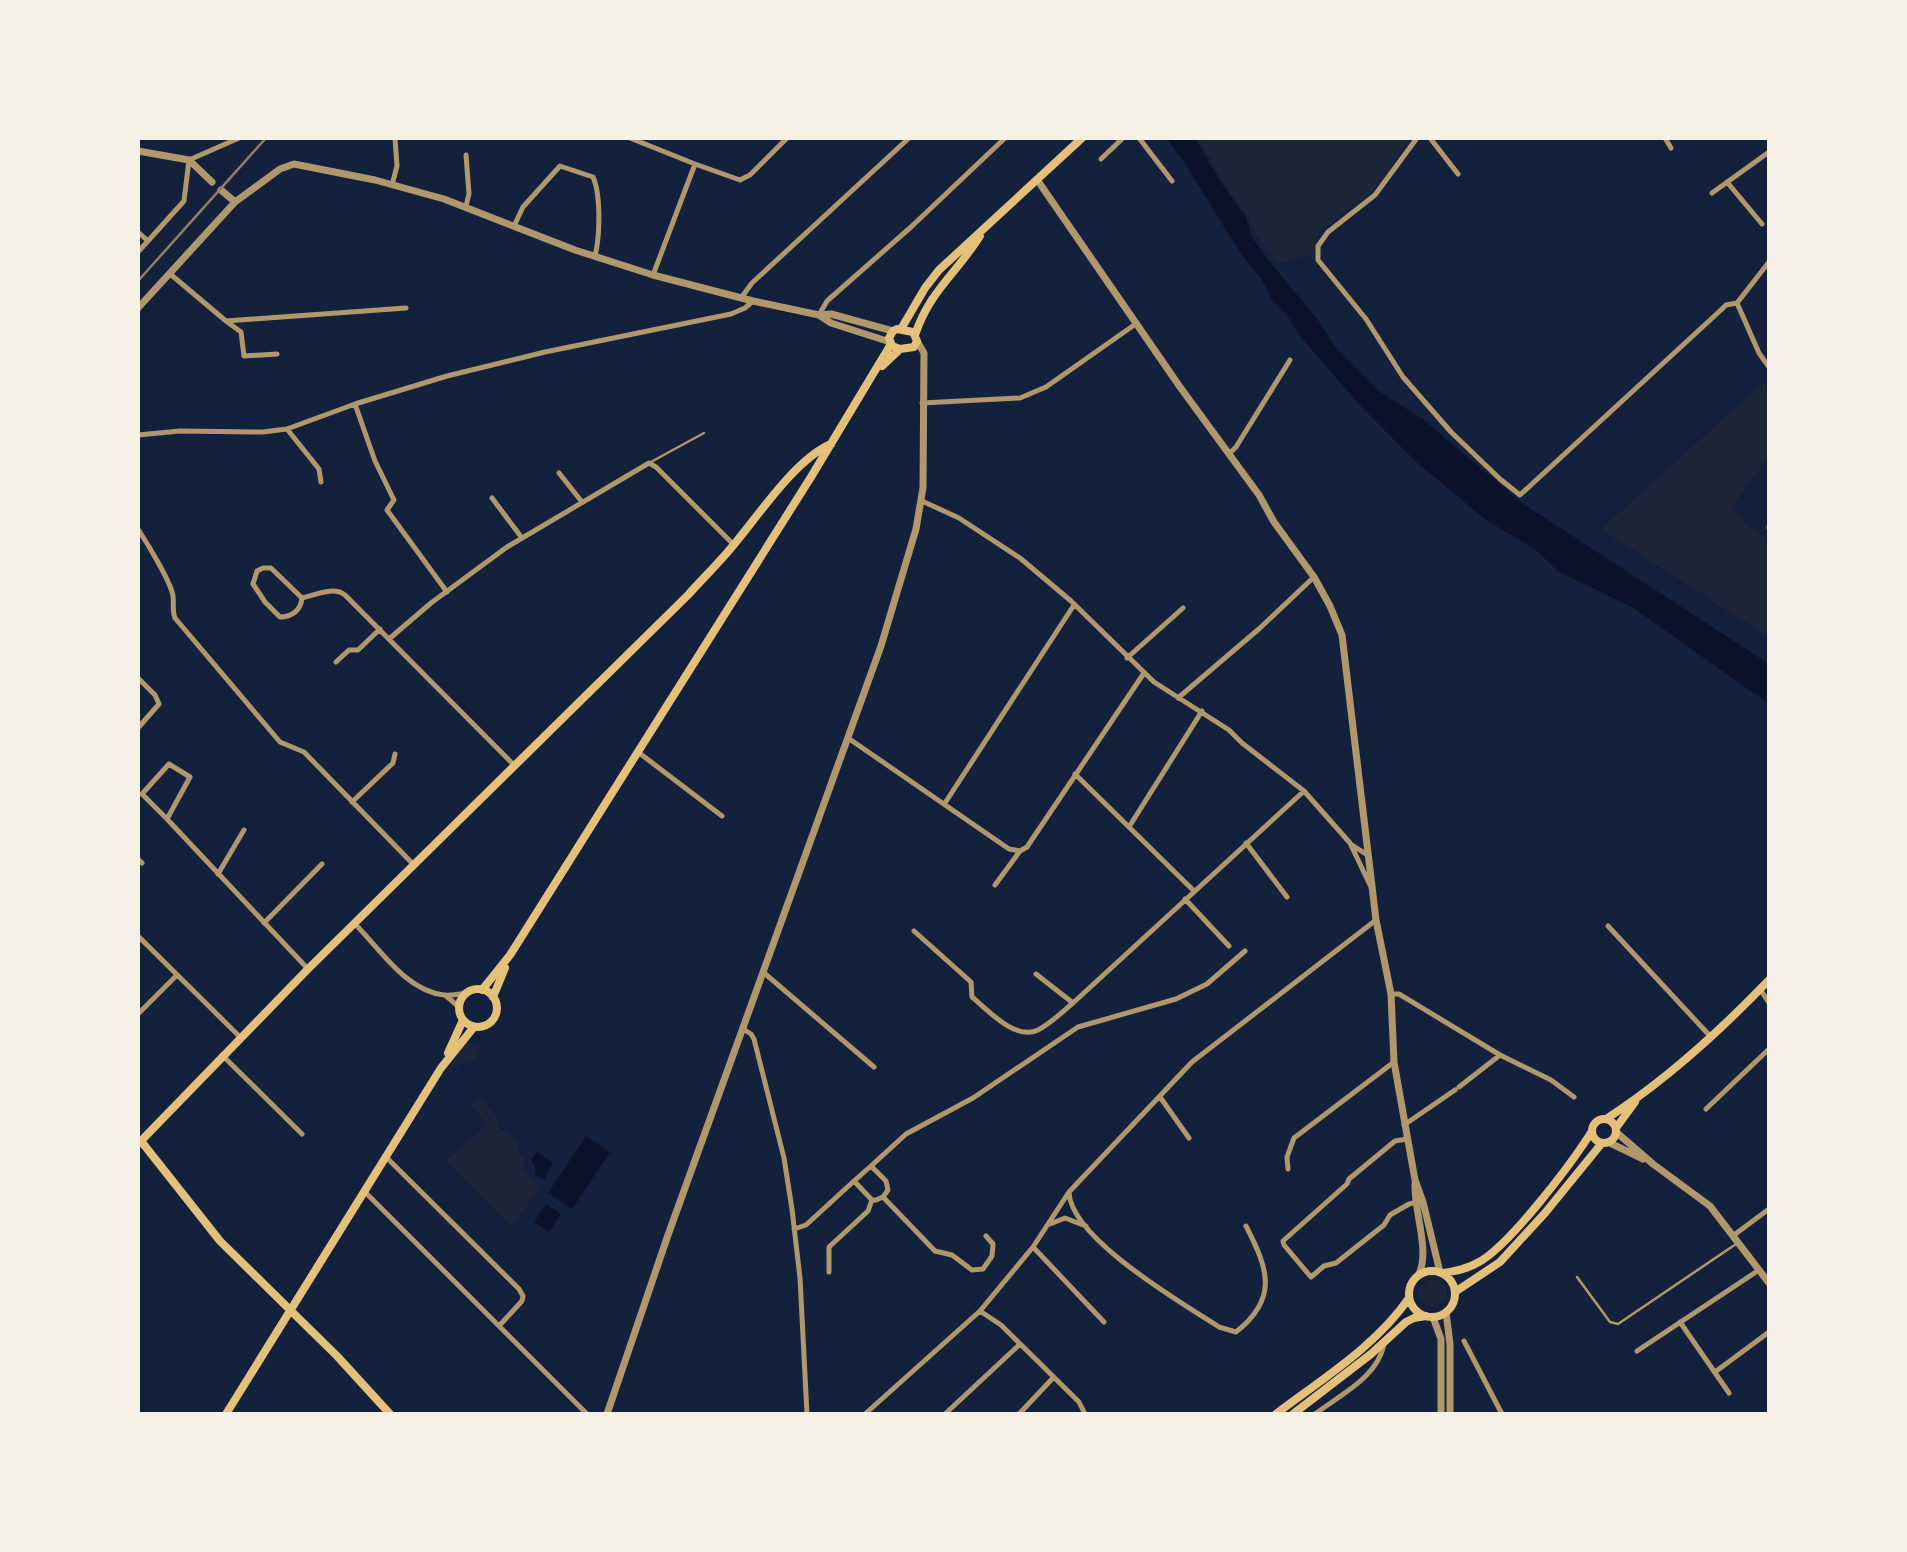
<svg xmlns="http://www.w3.org/2000/svg" width="1907" height="1552" font-family="Jost,sans-serif">
<rect width="100%" height="100%" fill="#14213d"/>
<!-- green -->
<path fill="#1d2539" d="M1199,138h212l-39,54 -51,38 -8,24 -35,10 -21,-29 -10,-21 -18,-23z
M1764,382l5,4v69l-37,52 18,21 19,11v98l-168,-108z
M466,1042l6,3 7,-1 1,6 -4,9 -27,9z
M481,1097l19,24 -2,6 22,17 -3,8 7,4 -1,14 17,16 -28,41 -67,-67 42,-35 -17,-22z
M1419 1293a14 14 0 1 1 28 0a14 14 0 1 1-28 0Z"/>
<!-- water -->
<path fill="#0b132b" d="M1166,138h29l27,46 24,33 6,20 18,25 48,58 17,27 44,44 45,29 98,83 247,161v40l-137,-97 -73,-35 -23,-22 -50,-30 -72,-60 -57,-58 -58,-67 -12,-20 -15,-15 -10,-20 -21,-26 -57,-92z
M586,1136l24,16 -38,57 -24,-16z
M537,1152l16,11 -9,17 -10,-6 2,-5 -5,-9z
M546,1204l15,10 -12,18 -15,-10z"/>
<g fill="none" stroke-linecap="round" stroke-linejoin="round">
<!-- service -->
<path stroke="#b1986c" stroke-width="2.5" d="M649,463l55,-30
M1577,1277l33,45 8,2 118,-80"/>
<!-- minor -->
<path stroke="#b1986c" stroke-width="5" d="M630,138l65,26
M1139,138l33,43
M1417,138l-42,57 -47,37 -10,14v14l48,59 37,58 48,55 49,47 20,16 202,-186 4,-4 11,-2
M1430,138l28,36
M1665,138l6,10
M1101,159l22,-21
M1727,182l35,42
M392,185l5,-19 -2,-28
M1712,193l57,-41
M466,206l3,-12 -3,-39
M514,226l9,-19 37,-41 33,11c8,18 7,59 2,79
M138,232l10,9
M138,252l46,-51 5,-41 50,-22
M1769,262l-32,41 22,50 10,14
M169,273l57,48 180,-13
M653,275l42,-111 45,16 10,-5 37,-37
M741,298l11,-15 157,-145
M819,315l8,-14 84,-74 94,-89
M226,321l15,11 3,24 33,-2
M922,403l98,-5 26,-11 91,-64
M355,404l20,57 19,39 -7,10 60,82
M287,429l32,40 2,13
M138,435l42,-4 83,1 24,-3 68,-25 92,-28 98,-24 186,-38 14,-6 8,-7
M1229,454l7,-7 54,-87
M559,473l23,29
M492,498l30,40
M922,501l37,17 61,40 51,43 83,81 75,48 13,13 62,48 46,52 20,42
M1769,527v1
M138,529c9,14 33,53 35,67 1,8 -1,14 2,22l105,124 24,10 110,113
M302,598c-1,12 -10,19 -22,19l-15,-15 -12,-18 4,-13 6,-3h8l31,30c14,-3 31,-12 43,-3l170,171
M389,639l42,-36 76,-56 142,-84 7,4 78,78
M1127,658l56,-50
M336,662l13,-12h9l22,-21
M138,678l17,17 4,9 -21,24
M1178,698l82,-70 54,-51
M848,738l161,111 11,2
M638,752l84,64
M1075,774l119,117
M352,802l41,-39 2,-9
M945,803l129,-198
M167,819l-25,-25 27,-30 21,13 -23,42 141,150
M1129,827l73,-116
M1246,843l41,54
M1352,845l17,11
M138,859l4,4
M218,874l26,-44
M995,885l25,-34 7,-4 4,-6 113,-168
M1185,899l44,47
M264,923l58,-59
M355,924c25,25 51,67 89,71 7,1 16,-1 22,-2
M1608,926l102,110
M914,931l57,51 1,15c16,13 43,44 66,33 12,-6 24,-18 35,-27l231,-212
M138,936l102,101
M763,972l111,95
M1036,974l37,29
M1760,989l9,14
M1391,994h8l101,61 51,25 23,17
M445,995l14,12
M138,1014l39,-39
M743,1029l8,5 3,5 30,119 8,51 8,69 7,136
M222,1055l80,79
M1459,1087l41,-32
M1160,1097l29,41
M1706,1109l63,-60
M1404,1125l51,-35
M1407,1139l-12,2 -46,38 -2,5 -64,57 1,4 27,32 13,-11 12,-3 48,-38 6,-10 19,-11 9,-2
M385,1156l134,133 4,7 -1,5 -23,25
M871,1166l35,-32 67,-36 105,-71 98,-28 31,-15 38,-33
M1288,1169l-1,-12 7,-19 100,-76
M854,1181l17,-15 15,15 2,9 -5,7
M364,1191l223,223
M1069,1192c1,46 113,111 150,135l17,5c43,-34 32,-63 10,-106
M872,1200h4l7,-3 52,54 17,4 20,15 11,-1 9,-13 1,-12 -7,-8
M1050,1224l15,-6 21,8
M794,1229l12,-4 48,-44 18,19 -4,11 -39,36v25
M1734,1235l35,-26
M1033,1247l71,75
M980,1311l21,14 78,77 6,12
M1680,1322l49,71
M1464,1341l38,73
M1637,1351l122,-81
M1715,1372l54,-40
M865,1414l115,-103 53,-64 36,-55 123,-130 184,-142
M945,1414l74,-69
M1019,1414l34,-36
M1315,1414c25,-19 63,-37 69,-70"/>
<!-- tertiary -->
<path stroke="#b1986c" stroke-width="7" d="M138,151l51,9 23,22
M1038,181l142,206 79,108 15,27 40,55 16,29 12,29 34,285 15,74 3,68 21,118 8,22 17,70
M221,190l14,12
M138,308l97,-106 45,-33 14,-5 81,16 69,19 131,51 78,25 100,26 66,14 12,8 59,19
M820,315l11,-1 62,17
M1616,1132l37,32 57,42 59,77
M1608,1142l35,17
M1415,1184c-1,28 15,66 4,90
M1446,1312l4,32v70
M1433,1317l8,22v75
M607,1414l61,-179 213,-589 35,-117 7,-41 1,-135 -7,-12"/>
<!-- secondary -->
<path stroke="#e5c07b" stroke-width="8" d="M897,329l16,3 4,9 -3,6 -14,2 -8,-3 -3,-8 4,-7z
M901,329l24,-41 14,-18 143,-132
M915,335c15,-45 42,-62 65,-99
M882,366l18,-17
M459 1008a19 19 0 1 1 38 0a19 19 0 1 1-38 0Z
M482,990l28,-35 301,-478 80,-133
M493,997l12,-29
M448,1053l15,-33
M1606,1119c59,-38 114,-88 163,-139
M1592 1131a12 12 0 1 1 24 0a12 12 0 1 1-24 0Z
M1616,1128l19,-26
M141,1141l79,100 117,115 53,58
M138,1144l170,-175 380,-374c16,-18 33,-34 48,-53 25,-30 60,-83 95,-98
M1409 1294a23 23 0 1 1 46 0a23 23 0 1 1-46 0Z
M1443,1273c13,-2 24,-4 36,-11 31,-17 93,-99 113,-131
M1455,1292l45,-30 45,-49 57,-70
M226,1414l215,-346 33,-41
M1276,1414c46,-35 100,-68 133,-116
M1293,1414l78,-60 35,-32 8,-4 12,-2"/>
<!-- rail -->
<path stroke="#918062" stroke-width="2.5" d="M138,281l128,-143"/>
</g>
<!-- border -->
<rect width="1907" height="1552" fill="none" stroke="#f6f1e7" stroke-width="280"/>
</svg>
